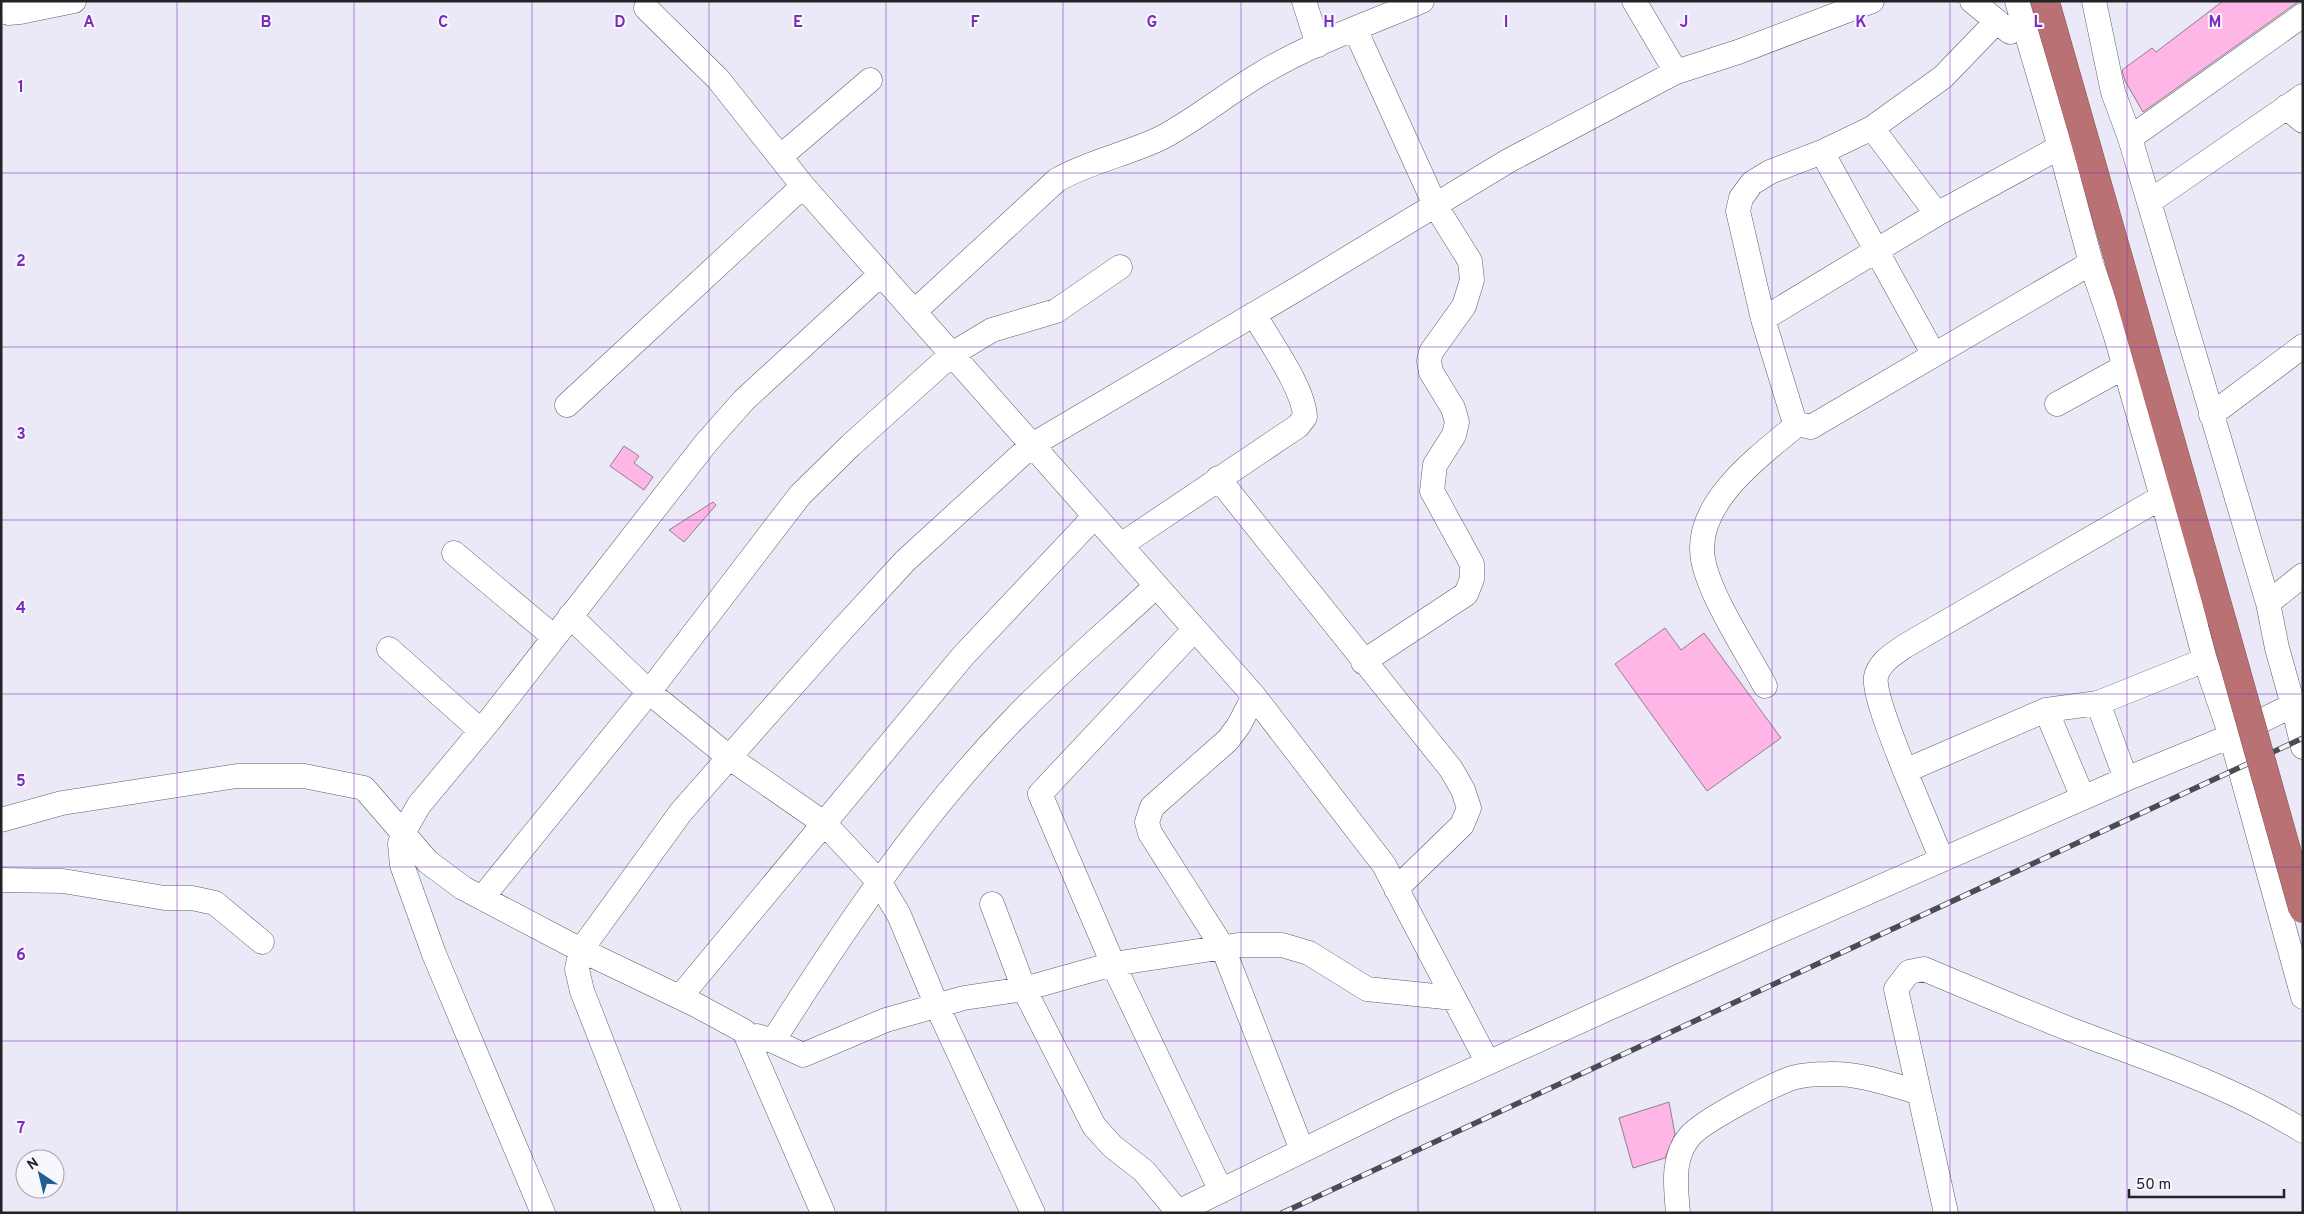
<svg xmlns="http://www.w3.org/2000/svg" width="2304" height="1214" font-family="Overpass,sans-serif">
<rect width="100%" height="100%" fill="#ebe8f7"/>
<!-- building -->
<path fill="#fdb6e6" stroke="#8f818a" d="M2223,1h76l-156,111 -18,-31 -3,-11 30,-22 4,4z
M624,446l15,10 -5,7 19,14 -9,13 -34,-24z
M713,502l3,3 -32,37 -15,-12z
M1665,628l16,22 23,-17 77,105 -74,53 -92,-127z
M1669,1102l6,32 -10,24 -32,10 -14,-50z"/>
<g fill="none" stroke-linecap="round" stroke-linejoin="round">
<!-- minor casing -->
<g stroke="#605e6b" stroke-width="25">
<path id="minor" d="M1304,1l14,44
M1634,1l42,71
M1972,1l38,31
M2017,1l43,146 31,116 24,70 47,164 43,163 26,76 72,261
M1,6l7,7 12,-1 54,-11
M646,8l72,71 85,107
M1355,29l80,176 35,56 2,19 -8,26 -33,46 -2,9 2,11 22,36 4,14 -3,13 -19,30 -3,26 40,73v15l-6,15 -103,68
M2286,107l17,14
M1872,128l-50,24 -52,20 -18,11 -11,15 -3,13 25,108 30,98 5,7 13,3 280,-164
M2130,138l173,-123
M1822,152l112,203
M780,157l90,-77
M2149,202l154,-106
M1937,214l-65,-86 71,-51 54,-56
M914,312l143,-132c33,-19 72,-26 106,-43 35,-19 65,-44 99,-64 50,-30 106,-49 160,-72
M1763,319l174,-105 123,-67
M2057,404l67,-37
M567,405l236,-219 451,510 130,169 104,198
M2211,415l92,-69
M1218,478l233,291 12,21 6,18 -7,17 -66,64
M1121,545l177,-119 7,-9c-1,-29 -36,-76 -51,-103
M454,553l100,84
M2268,603l35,-28
M570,616l79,76 81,66 95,66 55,59 19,32 38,91 96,207
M1195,629l-155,165 73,170 108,227
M389,649l92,82
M1765,686c-18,-34 -56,-91 -62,-127 -10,-56 58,-104 95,-135
M1254,696l-15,29 -11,15 -76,67 -5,15 3,11 73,115 79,202
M2098,703l28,76
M2293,705l10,42
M2046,710l37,88
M1905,771c-7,-19 -32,-77 -29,-94 3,-15 18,-23 29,-31l257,-149
M1,820l61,-17 175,-27h67l60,12 64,74 35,26 118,62 115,55 48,26 79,182
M1942,860l-37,-89 141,-61 52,-7 107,-43
M1,880l62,1 102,17h27l23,5 47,39
M482,898l167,-206 151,-197 51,-50 101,-91 40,-24 64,-19 64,-44
M992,904l32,85 70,137 18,20 32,25 34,41
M680,997l283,-341 132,-140
M757,1036l16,5c71,-112 147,-225 240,-321 45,-47 96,-90 143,-134
M773,1041l30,14 83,-35 78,-22 60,-9 89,-25 125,-19h44l27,8 58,36 87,9
M543,1213l-109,-259 -32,-89 -2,-21 3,-11 16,-28 70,-84 217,-278 38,-43 137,-126
M669,1213l-87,-222 -5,-22 4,-19 100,-138 158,-179 66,-72 127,-116 265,-156 211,-128 168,-89 62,-20 134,-51
M1176,1213l221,-109 367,-166 362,-159 105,-43 62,-31 -16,-57 -9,-45 -138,-465 -17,-46 -19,-91
M1678,1213c-2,-26 -7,-55 12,-77 14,-16 80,-50 102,-58 10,-3 26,-4 37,-4 31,-1 60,10 89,18
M1946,1213l-50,-224 13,-17 15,-3c52,22 104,44 158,65 75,28 152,54 221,97"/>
</g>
<!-- highway casing -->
<g stroke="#845558" stroke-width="29">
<path id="highway" d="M2045,1l177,620"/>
</g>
<!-- minor -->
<use href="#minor" stroke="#fff" stroke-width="24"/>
<!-- highway -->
<use href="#highway" stroke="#b97173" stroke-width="28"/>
<!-- rail casing -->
<g stroke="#4c4b52" stroke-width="5.5">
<path id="rail" d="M1282,1213l1021,-475"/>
</g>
<!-- rail -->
<use href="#rail" stroke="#f8f7fd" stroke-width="4" stroke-dasharray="11" stroke-linecap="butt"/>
<!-- highway-bridge casing -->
<g stroke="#845558" stroke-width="29" stroke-linecap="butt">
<path id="highway-bridge" d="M2222,621l81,288"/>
</g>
<!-- highway-bridge -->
<use href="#highway-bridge" stroke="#b97173" stroke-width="28"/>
</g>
<!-- grid -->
<path fill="none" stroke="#7b2cbf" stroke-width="1" stroke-opacity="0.55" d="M177,1v1212M354,1v1212M532,1v1212M709,1v1212M886,1v1212M1063,1v1212M1241,1v1212M1418,1v1212M1595,1v1212M1772,1v1212M1950,1v1212M2127,1v1212M1,173h2302M1,347h2302M1,520h2302M1,694h2302M1,867h2302M1,1041h2302"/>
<g font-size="16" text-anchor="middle" font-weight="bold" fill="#7b2cbf" stroke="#f8f7fd" stroke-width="4" stroke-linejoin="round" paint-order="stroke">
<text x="89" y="27">A</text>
<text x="266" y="27">B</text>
<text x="443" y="27">C</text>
<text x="620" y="27">D</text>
<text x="798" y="27">E</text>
<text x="975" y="27">F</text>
<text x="1152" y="27">G</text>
<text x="1329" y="27">H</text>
<text x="1506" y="27">I</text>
<text x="1684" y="27">J</text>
<text x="1861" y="27">K</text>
<text x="2038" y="27">L</text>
<text x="2215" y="27">M</text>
<text x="21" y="92">1</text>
<text x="21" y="266">2</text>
<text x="21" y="439">3</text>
<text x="21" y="613">4</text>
<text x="21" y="786">5</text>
<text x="21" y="960">6</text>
<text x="21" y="1133">7</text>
</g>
<!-- border -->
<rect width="2304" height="1214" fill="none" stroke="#232227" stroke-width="5"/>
<!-- north arrow -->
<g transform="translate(40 1174) rotate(325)"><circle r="24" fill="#f8f7fd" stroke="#a3a2a7"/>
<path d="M0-4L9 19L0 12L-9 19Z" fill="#215d94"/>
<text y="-8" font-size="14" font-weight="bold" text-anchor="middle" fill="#232227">N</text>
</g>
<!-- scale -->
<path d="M2129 1189v8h155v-8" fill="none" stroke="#232227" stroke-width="2.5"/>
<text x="2136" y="1189" font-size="15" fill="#232227" stroke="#f8f7fd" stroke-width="4" paint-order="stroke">50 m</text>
</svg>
